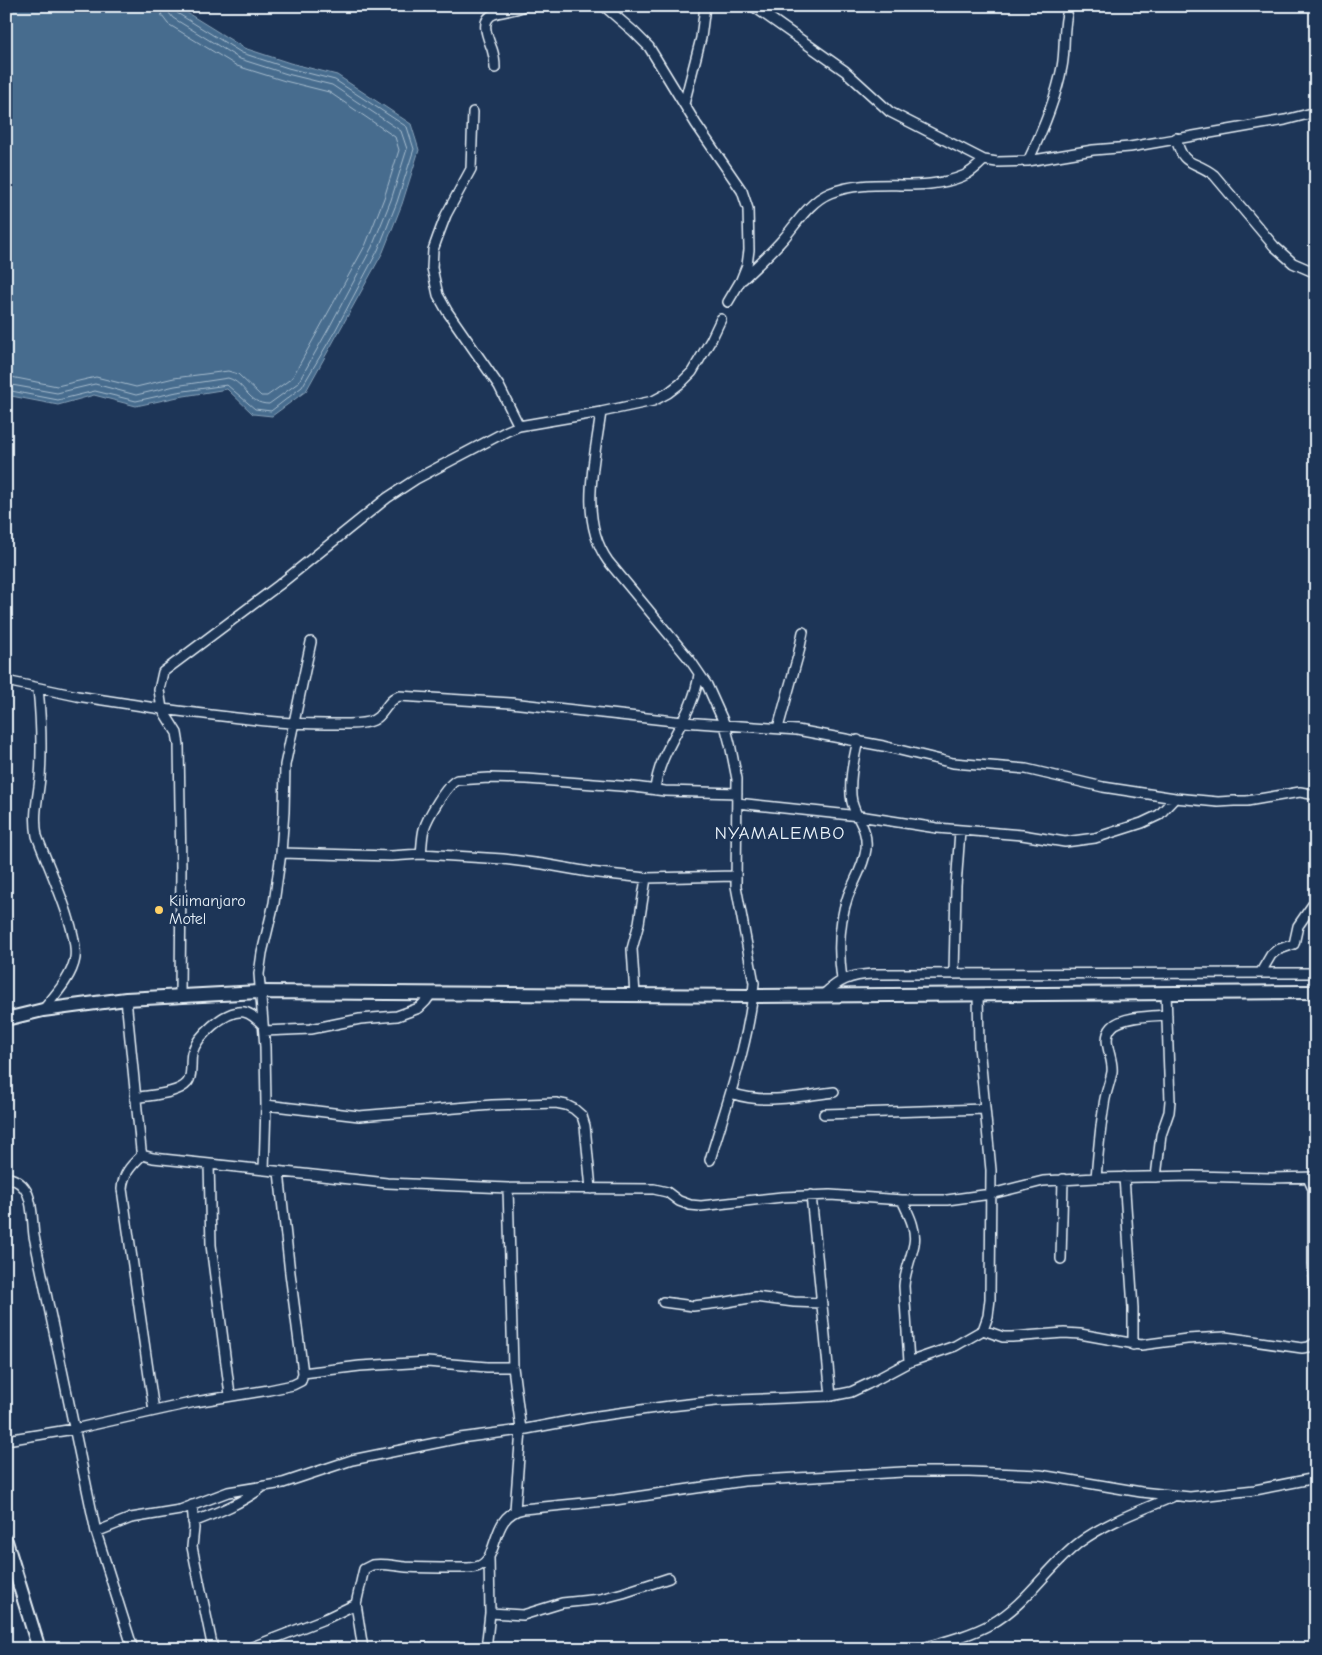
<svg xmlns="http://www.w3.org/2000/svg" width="1322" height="1655" font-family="'Comic Neue',sans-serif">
<rect width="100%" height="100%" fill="#1d3557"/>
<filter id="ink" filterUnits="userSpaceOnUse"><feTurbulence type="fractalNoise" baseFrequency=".02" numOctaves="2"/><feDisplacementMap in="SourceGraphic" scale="10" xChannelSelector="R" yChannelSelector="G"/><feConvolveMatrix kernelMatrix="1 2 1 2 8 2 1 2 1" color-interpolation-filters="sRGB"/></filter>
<g filter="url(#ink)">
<!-- water -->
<path fill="#466c8e" stroke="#87a1b8" d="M6,6h170l68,42 46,15 47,12 74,49 8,26 -17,54 -19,48 -77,139 -34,25 -19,-2 -26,-25 -49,8 -42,9 -42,-11 -36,10 -52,-10z"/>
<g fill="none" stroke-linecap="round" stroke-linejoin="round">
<!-- shore -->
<path stroke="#a7bcce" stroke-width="1" d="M6,376l51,10 39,-9 40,10 38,-9 54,-7 10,3 23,22h6l25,-18 74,-134 18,-46 15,-48 -4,-13 -66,-45 -44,-11 -48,-15 -69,-42 -6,-8 -2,-10
M6,384l51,9 38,-9 41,11 39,-9 53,-8c18,5 19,26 41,26l29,-21 31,-55 43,-81 19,-47 16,-51 -6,-18 -69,-46 -45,-11 -47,-15 -67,-41 -4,-5 -1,-7
M6,390l52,10 37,-9 41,10 41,-9 50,-7 28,24 16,2 31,-24 33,-56 43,-81 19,-48 17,-53 -7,-22 -72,-47 -47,-12 -46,-15 -65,-40 -3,-7"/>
<!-- street casing -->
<g stroke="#e8f1f8" stroke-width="12">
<path id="street" d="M604,6l29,25 16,16 47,77 46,67 6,18 1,41 -2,15 -6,15 -13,22
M753,6l92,65 45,41 94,48 13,2 31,-1 65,-11 37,-3 155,-27 31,-8
M495,68c0,-7 -1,-13 -3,-19 -4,-11 -13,-29 2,-35 9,-3 20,-3 30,-8
M684,104l17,-66 4,-32
M473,112l-2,57 -25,46 -8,21 -5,14 -1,18 6,27 9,16 52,75 20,40
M1176,138c7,30 17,21 38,37l60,71 19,17 23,10
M1028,161c14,-29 28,-62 34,-94 4,-20 0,-41 7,-61
M743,279c14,-13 28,-26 41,-41 13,-15 26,-37 46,-45 42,-17 91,1 133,-17 8,-3 15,-10 21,-16
M721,319l-10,21 -19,32 -11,11 -13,10 -15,8 -52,11 -82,14 -12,5 -91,48 -29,19 -108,87 -116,87 -4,18 3,19c54,6 110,15 164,15 14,0 29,1 42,-2 16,-3 17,-21 31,-26l112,7 172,19 114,8 86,16 70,17 73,6 77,18 72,11 43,4 16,-1h13l53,-9 16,3
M601,412c-6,47 -23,107 7,149l82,99 17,25 18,40 5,19 7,35 -1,107 18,97c-5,61 -27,119 -44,177
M6,681l71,15 85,13 15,24 2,12 2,123 -1,127
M38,688c3,30 4,60 2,90 -2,22 -7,35 -3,58 10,28 42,95 38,122 -3,19 -20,37 -32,52
M778,728l20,-72 5,-24
M655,790c4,-43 38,-71 44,-116
M737,803l122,13 78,12 85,7 43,7 30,-4 47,-15 17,-8 16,-17
M281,853l110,3 30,-2 82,5 40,5 46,8 57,6 89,-2
M421,854c1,-8 1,-17 3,-25 3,-11 23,-45 33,-49l32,-2 38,1 107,8 31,4 72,2
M1261,972l10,-17 6,-5 17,-6 4,-18 18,-26
M954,974l2,-88 4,-55
M842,980c-4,-29 -4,-56 6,-84 6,-15 16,-30 18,-47 2,-22 -10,-30 -14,-47 -4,-20 2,-43 6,-62
M635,995l-3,-46 7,-26 7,-45
M823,995c16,-15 27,-20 50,-21l443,-1
M126,999l15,151 1,5 11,3 234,25 121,5 146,1 13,3 12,9 11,4 11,1 81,-9 48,-2 72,5h45l44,-6 52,-13 53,-3 97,-2 78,2 45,-1
M264,1031l47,-2 49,-10 37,-3 22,-8 7,-7 5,-7
M731,1093c33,12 69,3 103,-1
M135,1098c14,-3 43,-4 52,-15 6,-6 3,-22 5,-30 5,-17 33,-43 52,-41 7,1 14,8 19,13
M266,1105l93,11 133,-11 64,-2 10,2 8,4 8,7 3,10 6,63
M824,1114l161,-5
M142,1155c-10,10 -19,18 -20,34l32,222
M209,1164l2,81 19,150
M264,1170l2,-65 -1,-58 -6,-73 3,-21 12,-50 7,-50 3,-41 1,-47 26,-123
M6,1177c29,6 25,35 28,59l62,296 37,117
M1124,1177l9,131v37
M1156,1177l5,-42 8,-23 1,-11 -4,-108
M1096,1178c2,-24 4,-49 8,-73 1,-11 6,-22 8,-33 2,-15 -12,-32 0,-45 10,-11 41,-11 55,-12
M1308,1178l5,11v74l3,46
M508,1188l5,179 8,63 -6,80
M811,1195l20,201
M902,1200c6,13 15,29 12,44 -3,15 -9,27 -10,42l5,76
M1061,1259l2,-80
M663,1302l30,4 34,-4 28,-5 39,5 27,1
M983,1330l20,7h9l52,-4 16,1 61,11 46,-6 38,-2 77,11 7,-1 7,-5
M303,1373l57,-7 67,-4 60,5h26
M6,1440l68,-11 121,-27 74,-12 24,-5 8,-4 2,-8 -13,-100 -11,-101
M192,1505l2,23 -2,19 21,102
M193,1522c26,-10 49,-19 71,-36
M96,1532l35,-14 49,-8 48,-18 55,-9 69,-23 108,-22 61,-8 69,-13 80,-11 46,-5 115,-5 20,-4 17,-8 41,-22 46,-16 28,-16 5,-14 2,-17 1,-129 -12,-124 -1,-52
M356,1604l7,45
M490,1613l33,2 39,-12 38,-4 23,-6 46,-15
M247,1649l80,-31 29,-14 7,-31 1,-4 8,-4c11,-2 23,1 34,2 17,1 33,1 50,1 7,0 16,1 23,-2 21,-8 11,-51 44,-57l92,-9 129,-19 159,-9h66l71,3 101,17 49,5 65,-7 61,-12
M486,1649l4,-36 -1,-56
M919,1649c24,-7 50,-13 72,-25 36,-20 57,-58 89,-82 27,-20 62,-32 92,-45"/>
</g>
<!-- secondary casing -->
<g stroke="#e8f1f8" stroke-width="16">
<path id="secondary" d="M6,1019l37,-9 83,-11 133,-7 494,4 563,-4
M6,1541l33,108"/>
</g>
<!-- street -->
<use href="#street" stroke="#1d3557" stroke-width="9"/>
<!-- secondary -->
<use href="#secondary" stroke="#1d3557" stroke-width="12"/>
</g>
</g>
<!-- markers -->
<circle fill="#ffd166" stroke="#1d3557" stroke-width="2" cx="159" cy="910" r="5"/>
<g text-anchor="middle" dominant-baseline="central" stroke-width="5" stroke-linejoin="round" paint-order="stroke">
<!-- poi labels -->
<g font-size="16" fill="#e8f1f8" stroke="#1d3557" text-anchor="start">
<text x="169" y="901">Kilimanjaro<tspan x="169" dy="18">Motel</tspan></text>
</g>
<!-- quarter labels -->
<g font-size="19" letter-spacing="1" fill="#e8f1f8" stroke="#1d3557">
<text x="780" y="833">NYAMALEMBO</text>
</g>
</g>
<!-- margin -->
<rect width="1322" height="1655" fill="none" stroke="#1d3557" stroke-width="25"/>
<rect x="12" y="12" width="1297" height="1630" fill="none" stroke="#e8f1f8" stroke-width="2" filter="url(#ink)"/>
</svg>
